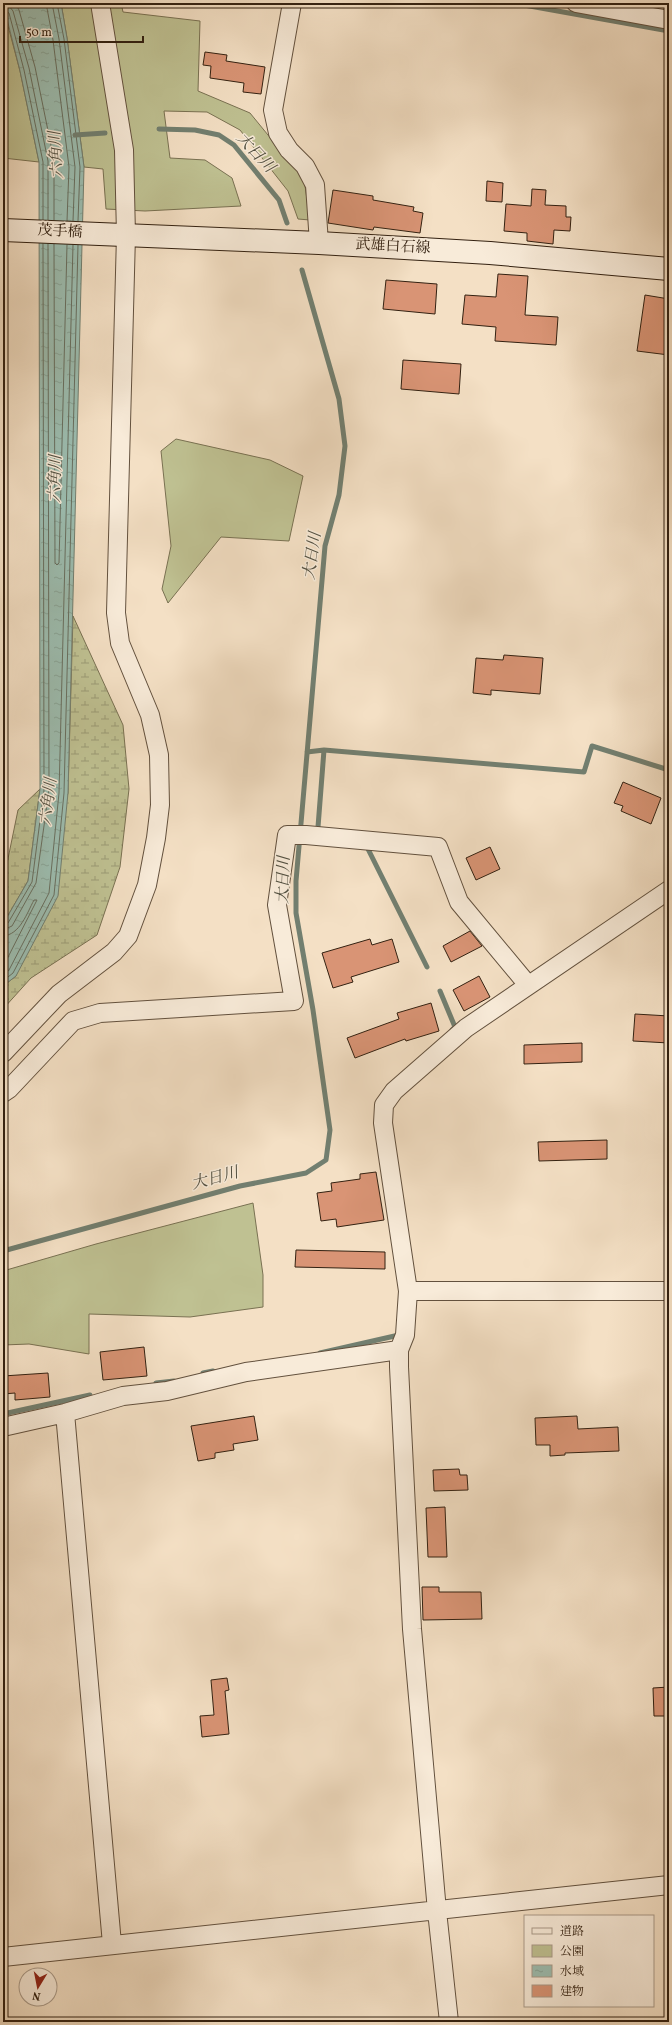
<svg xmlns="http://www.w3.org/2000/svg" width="672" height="2025" font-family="Vollkorn,'Noto Serif JP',serif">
<defs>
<pattern id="wetland-marsh" width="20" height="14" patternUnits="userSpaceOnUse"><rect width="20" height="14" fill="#bfc192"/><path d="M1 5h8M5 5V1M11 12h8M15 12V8" fill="none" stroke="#9c9c76"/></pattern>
<pattern id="water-ripples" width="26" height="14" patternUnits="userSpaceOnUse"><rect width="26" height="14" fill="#9cbdb0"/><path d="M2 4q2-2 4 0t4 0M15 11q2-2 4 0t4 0" fill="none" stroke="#87a296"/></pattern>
</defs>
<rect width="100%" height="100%" fill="#f4e0c5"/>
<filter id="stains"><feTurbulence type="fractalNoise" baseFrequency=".005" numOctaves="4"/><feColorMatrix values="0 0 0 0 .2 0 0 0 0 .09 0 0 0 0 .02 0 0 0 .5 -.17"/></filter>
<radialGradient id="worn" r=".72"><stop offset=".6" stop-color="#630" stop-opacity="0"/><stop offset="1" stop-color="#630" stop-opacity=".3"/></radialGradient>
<!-- green -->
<path fill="#bfc192" stroke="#797152" d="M61,3h60l2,9 77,9 -2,70 52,22 54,66 6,41 -12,-1 -10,-28 -48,-61 -33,-18 -43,-1 6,47 35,2 27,18 9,28 -96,5 -39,-2 -3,-40 -19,-2 -17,-129z
M3,7l17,64 19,91 -36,-4z
M176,439l94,21 33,16 -14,65 -68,-4 -53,66 -6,-14 9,-43 -10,-95z
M253,1203l10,72v32l-73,10 -101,-3v40l-60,-10 -26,1v-74l93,-27z"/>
<!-- wetland -->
<path fill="url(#wetland-marsh)" stroke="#797152" d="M73,616l50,109 6,64 -9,78 -23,68 -66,43 -28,31v-23l13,-10 52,-183z
M40,789l-12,92 -25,43v-41l15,-73z"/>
<!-- water -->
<path fill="url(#water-ripples)" stroke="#727f70" d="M3,3h58l6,35 17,129 -16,626 -10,103 -42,80 -13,10v-62l25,-43 12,-92 -1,-627 -19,-91z"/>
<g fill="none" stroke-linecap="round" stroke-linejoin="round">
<!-- shore -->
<path stroke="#686f60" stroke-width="1" d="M15,3l4,7 16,57 19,93v60
M46,3l7,37 16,127 -2,54
M52,3l7,36 16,128 -2,54
M57,3l7,36 16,128 -2,54
M3,5l6,1 4,5 16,57 19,93v59
M3,10l6,3 15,57 19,92v58
M54,244l1,319 2,2 2,-2 8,-318
M3,925l5,-2 24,-41 12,-92 -1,-546
M3,930l9,-4 24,-43 13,-93 -1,-546
M3,936c17,-1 24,-23 31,-36h3l-34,67
M3,975l6,-5 40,-77 10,-100 14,-548
M3,981l10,-8 41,-78 10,-102 14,-548"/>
<!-- stream -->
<path stroke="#727f70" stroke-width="5" d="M513,3l156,28
M159,129l36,1 24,5 15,10 45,55 8,23
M75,135l30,-2
M307,752l17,-2 260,22 8,-26 77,24
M318,827l6,-77
M364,847h3l60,120
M440,991l15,36 -3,3
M3,1251l237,-65 66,-13 20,-13 4,-30 -17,-120 -17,-97v-32l29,-335 14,-51 6,-49 -6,-47 -37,-129
M320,1353l79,-18v-3
M203,1373l10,-2
M156,1383l18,-2
M3,1414l87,-19"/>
</g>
<!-- building -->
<path fill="#d99475" stroke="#332111" d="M205,52l22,3 -1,6 39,6 -4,27 -18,-2 1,-9 -34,-5 1,-12 -8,-1z
M487,181l16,2 -1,19 -16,-1z
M532,189l14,1 -1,15 21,1v11h5l-1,14 -16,-1 -1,14 -26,-3v-8l-23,-2 2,-27 25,2z
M333,190l40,6v4l41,7 -1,4 10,2 -3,20 -46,-6 -1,3 -45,-7z
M498,274l30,2 -3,39 33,2 -2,28 -61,-4 1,-14 -34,-3 3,-29 31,2z
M386,280l51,4 -2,30 -52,-5z
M645,295l24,4v56l-32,-4z
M403,360l58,4 -2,30 -58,-5z
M504,655l39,3 -3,36 -49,-4v5l-18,-2 3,-35 27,2z
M623,782l38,16 -10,26 -30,-13 2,-5 -9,-3z
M490,847l10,22 -24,11 -10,-22z
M470,931l12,15 -31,16 -8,-16z
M370,939l2,6 20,-6 7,23 -48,15 2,5 -20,6 -11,-35z
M479,976l11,21 -26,14 -11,-21z
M431,1003l8,28 -33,10 -1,-2 -50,19 -8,-20 52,-19 -2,-6z
M635,1014l34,2v27l-36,-2z
M582,1043v19l-58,2v-19z
M607,1140v19l-68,2 -1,-19z
M376,1172l8,48 -47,7 -1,-8 -15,2 -4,-28 15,-2 -1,-8 29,-4v-5z
M296,1250l89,2v17l-90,-2z
M144,1347l3,29 -44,4 -3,-28z
M48,1373l2,24 -35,3v-7l-12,1v-18z
M254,1416l4,24 -25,4 1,6 -19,3v5l-17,3 -7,-35z
M577,1416l1,13 40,-2 1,24 -54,2v2l-15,1v-11h-14l-1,-27z
M459,1469l1,6h7l1,15 -34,1 -1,-21z
M445,1507l2,50h-19l-2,-49z
M422,1587h17v5h42l1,27 -59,1z
M227,1678l2,12 -4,1 4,43 -27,3 -2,-21 14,-1 -3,-35z
M669,1687v29h-15l-1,-28z"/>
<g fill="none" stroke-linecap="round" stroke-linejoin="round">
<!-- street casing -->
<g stroke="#63513e" stroke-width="20">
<path id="street" d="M292,3l-19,107 5,23 11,17 16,16 10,19 4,58
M576,3l93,17
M3,1053l56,-59 55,-42 14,-16 19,-51 9,-47 4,-33 -1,-50 -9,-40 -30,-72 -4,-30 10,-378 -2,-85 -24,-147
M3,1093l6,-4 64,-68 27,-8 194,-12 -17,-96 10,-70h19l132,12 21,55 69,83
M408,1291h261
M65,1413l47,531
M3,1427l62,-14 58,-17 44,-5 79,-19 153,-22
M3,1957l666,-72
M449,2022l-12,-111 -25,-282 -13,-262v-17l6,-15 3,-44 -25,-168 1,-18 10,-14 72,-63 203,-138"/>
</g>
<!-- secondary casing -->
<g stroke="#332111" stroke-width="24">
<path id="secondary" d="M3,230l316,13 171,10 179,16"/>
</g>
<!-- street -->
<use href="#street" stroke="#f8ebd9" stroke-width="18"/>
<!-- secondary -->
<use href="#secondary" stroke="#f8ebd9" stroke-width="22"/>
</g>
<g text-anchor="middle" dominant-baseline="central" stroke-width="3" stroke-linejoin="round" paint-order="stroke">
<!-- street labels -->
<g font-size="15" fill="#332111" stroke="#f8ebd9">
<text transform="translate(60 232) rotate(3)">茂手橋</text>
<text transform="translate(393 247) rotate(3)">武雄白石線</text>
</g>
<!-- water labels -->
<g font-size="16" font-style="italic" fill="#525041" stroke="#f8ebd9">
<text transform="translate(255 153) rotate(47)">大日川</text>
<text transform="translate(57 155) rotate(-94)">六角川</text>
<text transform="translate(56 479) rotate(-89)">六角川</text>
<text transform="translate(313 556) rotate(-82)">大日川</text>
<text transform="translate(49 802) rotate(-83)">六角川</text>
<text transform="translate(284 880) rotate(-88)">大日川</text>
<text transform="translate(215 1179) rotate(-15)">大日川</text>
</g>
</g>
<!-- margin -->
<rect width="672" height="2025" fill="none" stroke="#f4e0c5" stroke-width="16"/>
<rect x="4" y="4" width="664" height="2017" fill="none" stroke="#332111" stroke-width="2"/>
<rect x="8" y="8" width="656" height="2009" fill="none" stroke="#332111"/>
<!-- legend -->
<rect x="524" y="1915" width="130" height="92" fill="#f8ebd9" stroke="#a99a89"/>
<rect x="532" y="1928" width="20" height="6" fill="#f8ebd9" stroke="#a99a89"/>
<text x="560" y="1935" font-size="12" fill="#332111">道路</text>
<rect x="532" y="1945" width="20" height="12" fill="#bfc192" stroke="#a99a89"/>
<text x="560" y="1955" font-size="12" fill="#332111">公園</text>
<rect x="532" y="1965" width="20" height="12" fill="url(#water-ripples)" stroke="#a99a89"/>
<text x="560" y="1975" font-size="12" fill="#332111">水域</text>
<rect x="532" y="1985" width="20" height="12" fill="#d99475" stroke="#a99a89"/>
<text x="560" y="1995" font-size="12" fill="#332111">建物</text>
<!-- north arrow -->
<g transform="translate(38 1987) rotate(190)"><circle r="19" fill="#f8ebd9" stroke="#a99a89"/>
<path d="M0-3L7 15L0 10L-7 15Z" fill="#8f2418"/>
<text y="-6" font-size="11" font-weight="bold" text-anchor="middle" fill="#332111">N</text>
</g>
<!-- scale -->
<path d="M20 36v6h123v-6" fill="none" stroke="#332111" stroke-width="2"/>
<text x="26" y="36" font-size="12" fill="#332111" stroke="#f8ebd9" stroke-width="3" paint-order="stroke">50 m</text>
<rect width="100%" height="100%" filter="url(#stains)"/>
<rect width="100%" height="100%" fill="url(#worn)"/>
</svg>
